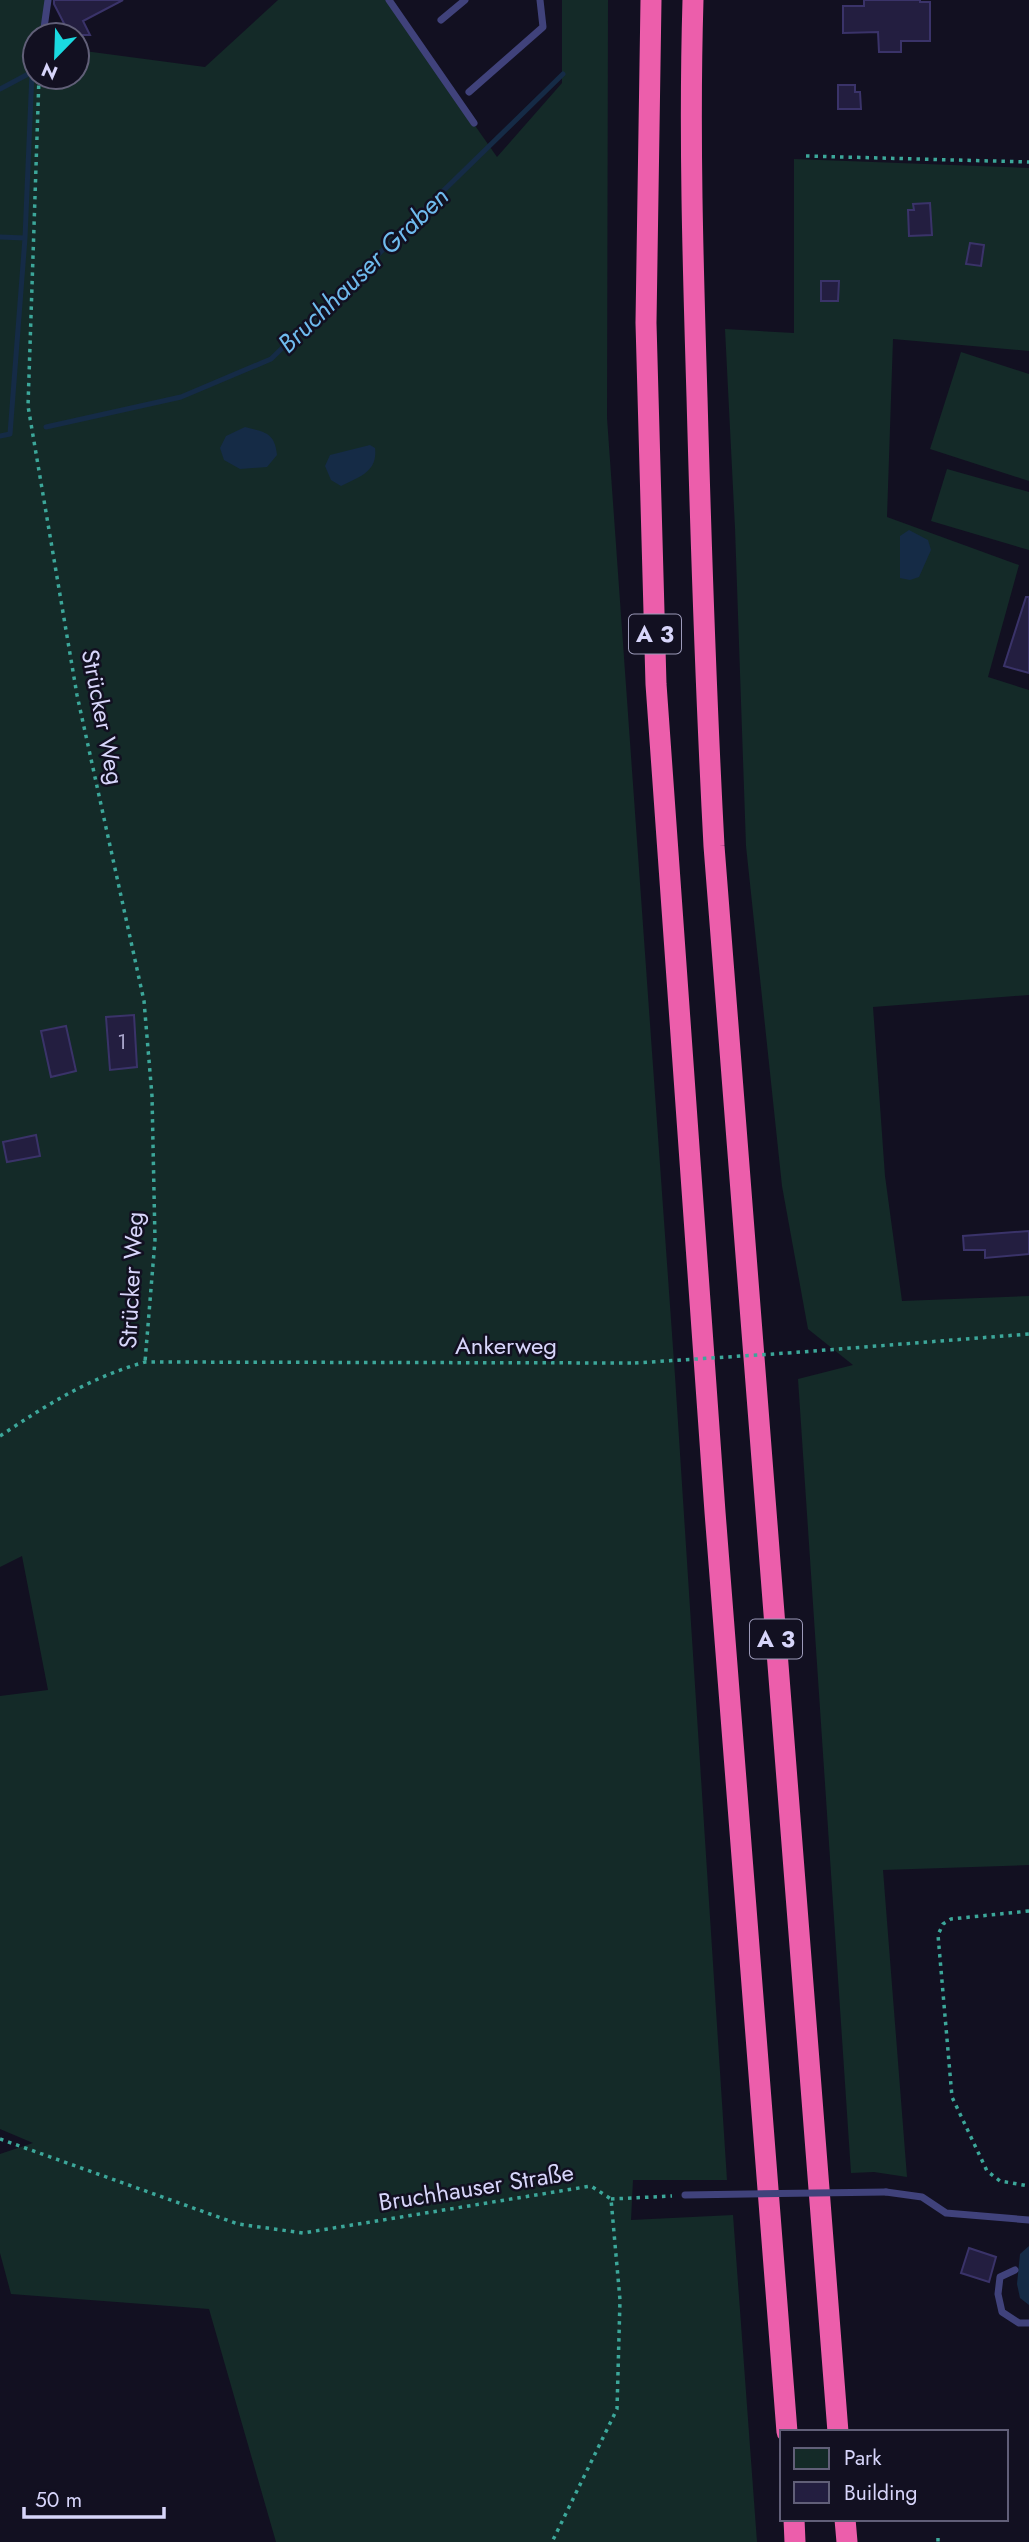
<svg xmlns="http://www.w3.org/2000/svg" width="1029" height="2542" font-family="Jost,sans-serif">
<rect width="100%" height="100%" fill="#121021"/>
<!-- green -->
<path fill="#142a28" d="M0,0h45l-1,35h-9v42h42v-27l128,17 73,-67h109l110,157 65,-74v-83h46l-1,418 68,958 52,804h-94l-2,40 102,-5 24,327h-481l-67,-233 -198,-15 -11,-41v-99l33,-11 -33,-14v-433l48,-6 -26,-134 -22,11z
M794,159l235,9v183l-136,-12 -6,178 132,48 -31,112 41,13v305l-156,12 12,169 17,125 127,-5v569l-146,5 24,307 -33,-5 -23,1 -53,-794 55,-14 -45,-36 -26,-143 -36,-340 -11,-318 -10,-199 69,4z
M961,352l68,22v107l-99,-32z
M947,469l82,23v58l-98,-29z"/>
<!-- water -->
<path fill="#152b46" d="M245,427c19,5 30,5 32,28l-10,12 -27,2 -16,-9 -4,-12 6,-12z
M370,445l5,3c3,24 -16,29 -34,38l-10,-6 -6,-14 5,-11z
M909,530l19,10 3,10 -12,27 -9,3 -10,-2v-42z
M1029,2246v59l-9,-7 -3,-14 3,-30z"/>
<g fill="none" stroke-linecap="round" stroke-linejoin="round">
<!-- stream -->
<path stroke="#152b46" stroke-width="5" d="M0,89l32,-17
M0,237l25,1
M46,427l135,-30 90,-38 292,-285
M0,436l10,-2 15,-196 7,-166"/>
</g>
<!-- building -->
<path fill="#231e40" stroke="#3a3369" stroke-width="2" d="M54,0h69l-40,21 7,14h-20l-16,-31z
M864,0h56v2h10v39h-29v11h-22l-1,-20 -35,1v-27h21z
M838,85h17v7h5l1,17h-23z
M930,203l2,32 -23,1 -1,-26h6l-1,-6z
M970,243l14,2 -3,21 -15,-2z
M821,281h18l-1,20h-17z
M1026,597h3v76l-25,-7z
M134,1015l3,52 -27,3 -4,-53z
M66,1026l10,45 -25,6 -10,-46z
M36,1135l4,21 -33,6 -4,-20z
M1029,1231v23l-44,4v-8h-21l-1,-14z
M969,2248l27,9 -7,25 -28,-9z"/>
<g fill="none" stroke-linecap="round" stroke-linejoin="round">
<!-- path -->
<path stroke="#3ca79a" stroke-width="3.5" stroke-dasharray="3.5 5" stroke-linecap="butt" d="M39,77l-11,329 49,289 67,306 8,95 3,144 -10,122
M806,156l223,6
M788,1353l241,-19
M0,1436c48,-32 89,-58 145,-74l490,1
M1029,1911l-78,8 -8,5 -5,11 14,162 35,74 13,10 29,5
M0,2139l238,85 65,9 288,-47 20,13 9,101 -3,109 -65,133
M611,2199l61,-3
M938,2538v4"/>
<!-- lane -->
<path stroke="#40427b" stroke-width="7" d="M389,0l85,123
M441,20l24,-20
M43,35l5,-35
M469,92l74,-65 -3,-27
M886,2192l36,5 24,16 83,7
M1015,2270l-15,7 -2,17 4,18 17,11h10"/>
<!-- highway -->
<path stroke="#ec5eab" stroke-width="21" d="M651,0l-5,323 10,361 59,828 72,920
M693,0c-4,132 0,265 4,397 4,149 9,299 17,449l124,1586
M794,2519l1,23
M845,2519l2,23"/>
<!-- path-bridge -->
<path stroke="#3ca79a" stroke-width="3.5" stroke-dasharray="3.5 5" stroke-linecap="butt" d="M635,1363l153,-10"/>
<!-- lane-bridge -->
<path stroke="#40427b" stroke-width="7" d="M685,2195l201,-3"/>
</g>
<g text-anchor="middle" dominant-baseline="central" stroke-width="5" stroke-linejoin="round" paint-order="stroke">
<!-- number labels -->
<g font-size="21" fill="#aaa7cc">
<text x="122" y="1042">1</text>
</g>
<!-- shield labels -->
<g fill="#121021" stroke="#9c9ab9" stroke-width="2">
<rect x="629" y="614.5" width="52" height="39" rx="5"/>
<rect x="750" y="1619.5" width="52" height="39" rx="5"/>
</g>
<g font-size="23" font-weight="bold" fill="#d7d5fa">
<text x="655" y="634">A 3</text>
<text x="776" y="1639">A 3</text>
</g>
<!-- street labels -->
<g font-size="24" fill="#d7d5fa" stroke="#121021">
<text transform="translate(103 717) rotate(79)">Strücker Weg</text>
<text transform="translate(131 1280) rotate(-87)">Strücker Weg</text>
<text x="506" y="1345">Ankerweg</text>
<text transform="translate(476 2187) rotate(-9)">Bruchhauser Straße</text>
</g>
<!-- water labels -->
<g font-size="26" font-style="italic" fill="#6fbbee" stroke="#121021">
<text transform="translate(363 270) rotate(-44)">Bruchhauser Graben</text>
</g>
</g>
<!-- legend -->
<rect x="780" y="2430" width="228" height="91" fill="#121021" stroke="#615f78" stroke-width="2"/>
<rect x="794" y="2448" width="35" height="21" fill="#142a28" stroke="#615f78" stroke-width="2"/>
<text x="844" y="2465" font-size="21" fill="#d7d5fa">Park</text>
<rect x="794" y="2482" width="35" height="21" fill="#231e40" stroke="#615f78" stroke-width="2"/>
<text x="844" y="2500" font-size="21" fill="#d7d5fa">Building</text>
<!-- north arrow -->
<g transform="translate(56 56) rotate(203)"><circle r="33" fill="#121021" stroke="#615f78" stroke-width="2"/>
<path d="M0-5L12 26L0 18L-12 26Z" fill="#1adae1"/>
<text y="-10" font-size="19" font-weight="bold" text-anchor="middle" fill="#d7d5fa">N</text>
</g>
<!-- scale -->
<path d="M24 2507v10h140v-10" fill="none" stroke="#d7d5fa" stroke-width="3.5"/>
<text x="35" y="2507" font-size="21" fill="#d7d5fa" stroke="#121021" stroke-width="5" paint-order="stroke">50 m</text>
</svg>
